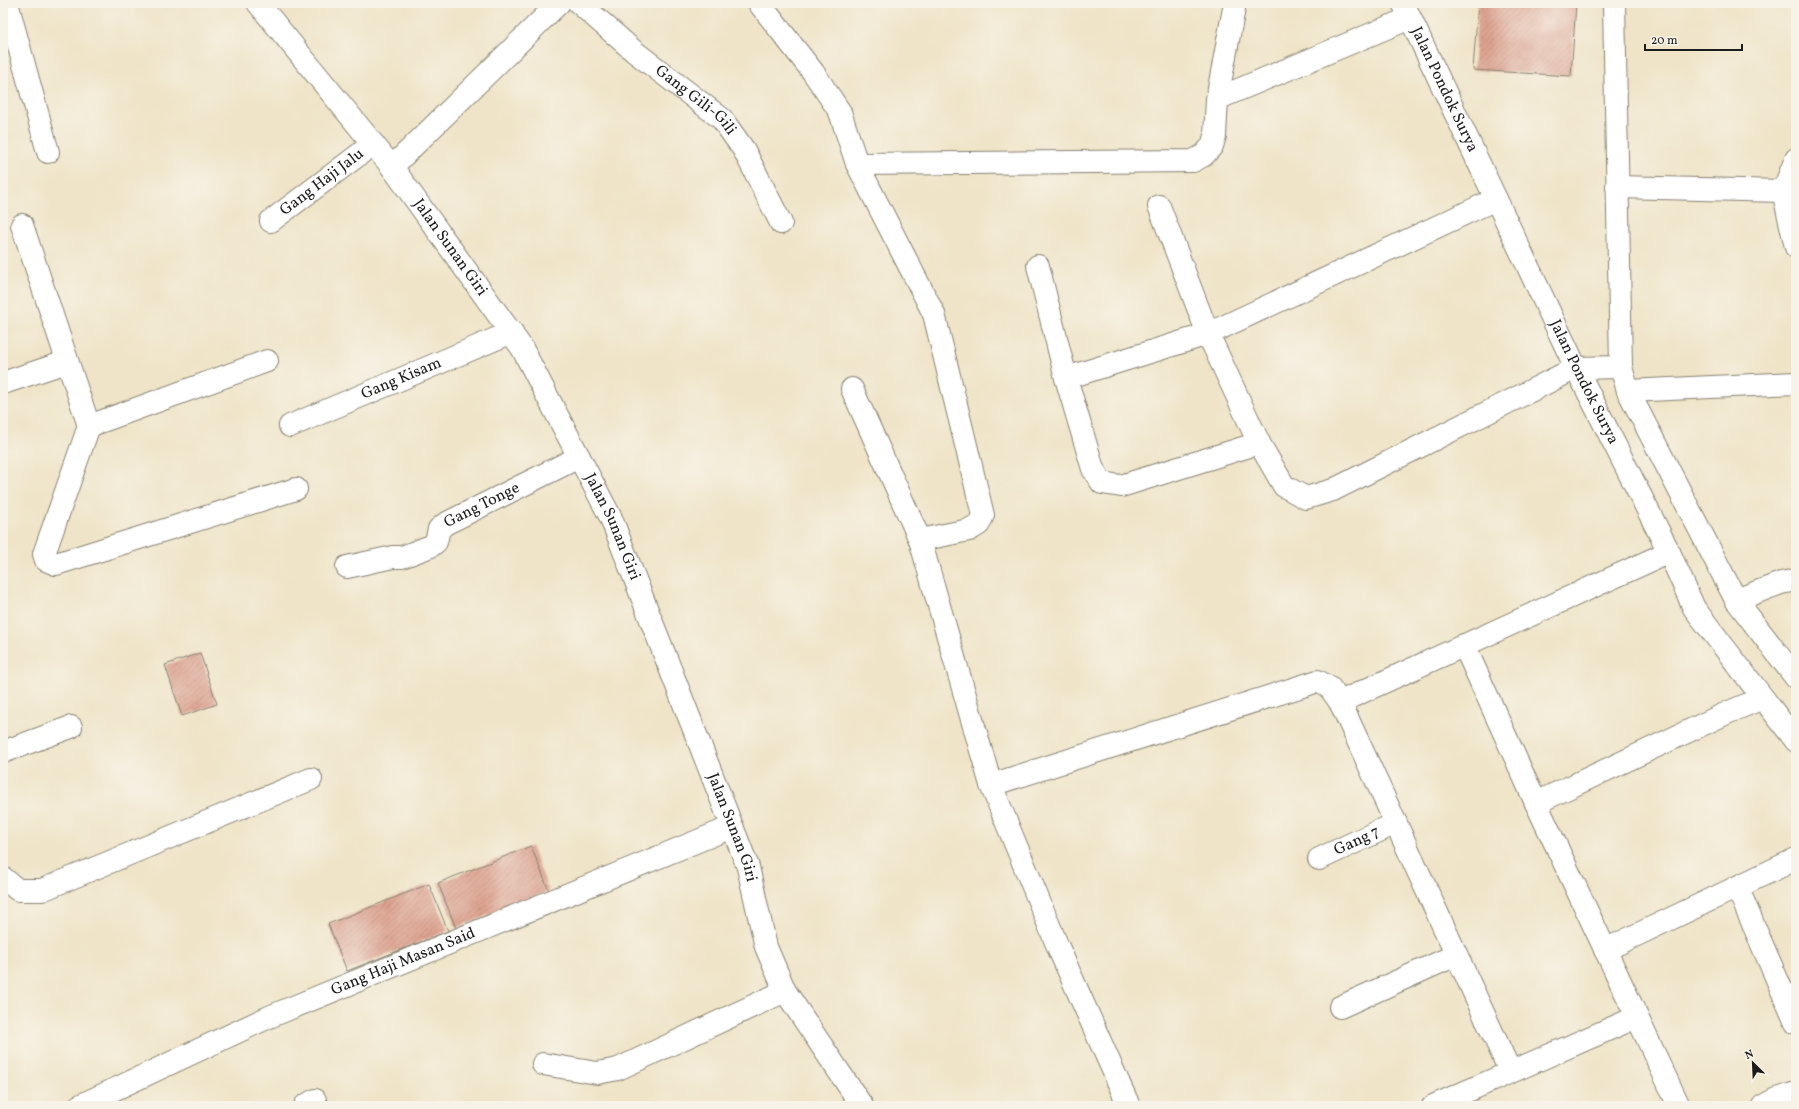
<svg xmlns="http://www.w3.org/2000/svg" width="1799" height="1109" font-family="Vollkorn,serif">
<defs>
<pattern id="building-hatch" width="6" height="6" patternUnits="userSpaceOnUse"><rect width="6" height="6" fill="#dea28f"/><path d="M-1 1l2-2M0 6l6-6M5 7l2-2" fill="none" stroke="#b38374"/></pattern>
</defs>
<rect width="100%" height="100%" fill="#f7f3e8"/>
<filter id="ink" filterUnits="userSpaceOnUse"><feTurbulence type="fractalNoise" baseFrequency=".025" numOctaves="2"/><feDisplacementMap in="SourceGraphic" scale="8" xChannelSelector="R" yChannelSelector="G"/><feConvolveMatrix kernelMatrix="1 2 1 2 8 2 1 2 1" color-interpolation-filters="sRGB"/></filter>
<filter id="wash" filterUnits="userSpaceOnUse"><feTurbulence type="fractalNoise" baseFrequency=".012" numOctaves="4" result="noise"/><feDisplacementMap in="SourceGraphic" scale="16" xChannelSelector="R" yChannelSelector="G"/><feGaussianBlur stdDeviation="0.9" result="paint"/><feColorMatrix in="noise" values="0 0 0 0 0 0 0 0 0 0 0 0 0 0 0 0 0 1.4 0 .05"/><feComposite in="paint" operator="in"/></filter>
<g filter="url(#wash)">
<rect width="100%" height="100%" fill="#efe4c7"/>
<g id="blocks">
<!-- building -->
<path fill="url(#building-hatch)" d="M1478,3h98l-5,73 -98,-6z
M200,653l17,51 -35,12 -17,-51z
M531,846l18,45 -93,37 -18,-45z
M429,884l19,47 -101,40 -19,-47z"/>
</g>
</g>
<g filter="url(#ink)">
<use href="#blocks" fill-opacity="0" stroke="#868072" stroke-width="1"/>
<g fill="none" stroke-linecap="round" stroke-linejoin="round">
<!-- minor casing -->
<g stroke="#868072" stroke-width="24">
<g id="minor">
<path d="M7,3l41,149"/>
<path id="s1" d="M258,3l134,164 130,181 89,170 137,349 18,80 19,44 77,115"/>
<path id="s2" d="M579,3l56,49 87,67 22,31 37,73"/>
<path d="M759,3l54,69 27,40 17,52 77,150 49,201 -4,9 -10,6 -49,10"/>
<path id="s3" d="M1403,3l173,365 93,184 25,56 102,133"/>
<path d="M1614,3l7,364 7,24 108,209 45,-17 15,-3"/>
<path d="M1219,98l191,-80"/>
<path d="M1796,159l-13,32 13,56"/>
<path d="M857,164l336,-3 11,-6 8,-9 3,-10 2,-37 18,-96"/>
<path d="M392,167l167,-164"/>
<path d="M1617,187l166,4"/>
<path d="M1159,206l49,128 51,109 25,43 22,12 27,-8 243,-122 45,-1"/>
<path id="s4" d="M271,221l102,-77"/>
<path d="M22,225l67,201 -45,128 2,6 10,4 240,-75"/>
<path d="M1038,266l28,112 27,91 9,14 19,3 138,-43"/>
<path d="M1066,378l142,-44 288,-135"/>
<path d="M3,383l63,-21"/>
<path d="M852,389l68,151 71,245"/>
<path d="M1628,391l168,-8"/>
<path d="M89,426l178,-65"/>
<path id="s5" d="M290,426l222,-94"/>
<path id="s6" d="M347,567l46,-10h9l29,-11 5,-4 3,-13 6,-5 134,-67"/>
<path d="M1736,600l60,78"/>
<path d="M1464,645l72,158 143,303"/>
<path d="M1340,702l329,-150"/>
<path d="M3,752l68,-25"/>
<path d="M1536,803l193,-91 34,-14"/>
<path id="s7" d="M1319,859l77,-36"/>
<path d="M3,878l15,12h24l269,-111"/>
<path d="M1737,887l59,136"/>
<path d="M1605,950l191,-91"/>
<path d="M1340,1007l116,-52"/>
<path d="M543,1064l54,9 21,-4 167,-78"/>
<path id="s8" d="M79,1106l190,-89 463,-190"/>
<path d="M305,1106l10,-6"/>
<path d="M1129,1106l-71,-159 -67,-162 327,-104 12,7 10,14 170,369"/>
<path d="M1433,1106l204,-89"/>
<path d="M1763,1106l11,-6 22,-7"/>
</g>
</g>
<!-- minor -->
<use href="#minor" stroke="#fff" stroke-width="22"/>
</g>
</g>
<g text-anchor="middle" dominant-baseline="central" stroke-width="3.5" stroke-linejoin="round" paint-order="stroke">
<!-- street labels -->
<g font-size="16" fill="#1c1c1c" stroke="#f7f3e8">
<text stroke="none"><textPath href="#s3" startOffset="96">Jalan Pondok Surya</textPath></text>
<text stroke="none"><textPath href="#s2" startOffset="152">Gang Gili-Gili</textPath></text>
<text stroke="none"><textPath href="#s4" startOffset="64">Gang Haji Jalu</textPath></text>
<text stroke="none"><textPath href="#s1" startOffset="311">Jalan Sunan Giri</textPath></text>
<text stroke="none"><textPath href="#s5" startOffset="121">Gang Kisam</textPath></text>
<text stroke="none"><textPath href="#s3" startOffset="420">Jalan Pondok Surya</textPath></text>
<text stroke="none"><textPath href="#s6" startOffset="156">Gang Tonge</textPath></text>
<text stroke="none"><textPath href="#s1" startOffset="635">Jalan Sunan Giri</textPath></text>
<text stroke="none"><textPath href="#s1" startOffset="959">Jalan Sunan Giri</textPath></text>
<text stroke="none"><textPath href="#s7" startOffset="42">Gang 7</textPath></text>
<text stroke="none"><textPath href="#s8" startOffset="355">Gang Haji Masan Said</textPath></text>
</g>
</g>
<!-- margin -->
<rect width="1799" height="1109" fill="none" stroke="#f7f3e8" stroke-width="16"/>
<!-- north arrow -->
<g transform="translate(1753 1063) rotate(336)" stroke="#f7f3e8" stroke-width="3" paint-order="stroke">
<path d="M0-3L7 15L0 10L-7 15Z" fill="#1c1c1c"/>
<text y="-6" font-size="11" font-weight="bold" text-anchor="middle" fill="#1c1c1c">N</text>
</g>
<!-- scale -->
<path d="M1645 44v6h97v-6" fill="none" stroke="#1c1c1c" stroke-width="2"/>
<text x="1651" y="44" font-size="12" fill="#1c1c1c" stroke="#f7f3e8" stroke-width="3" paint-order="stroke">20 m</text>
</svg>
